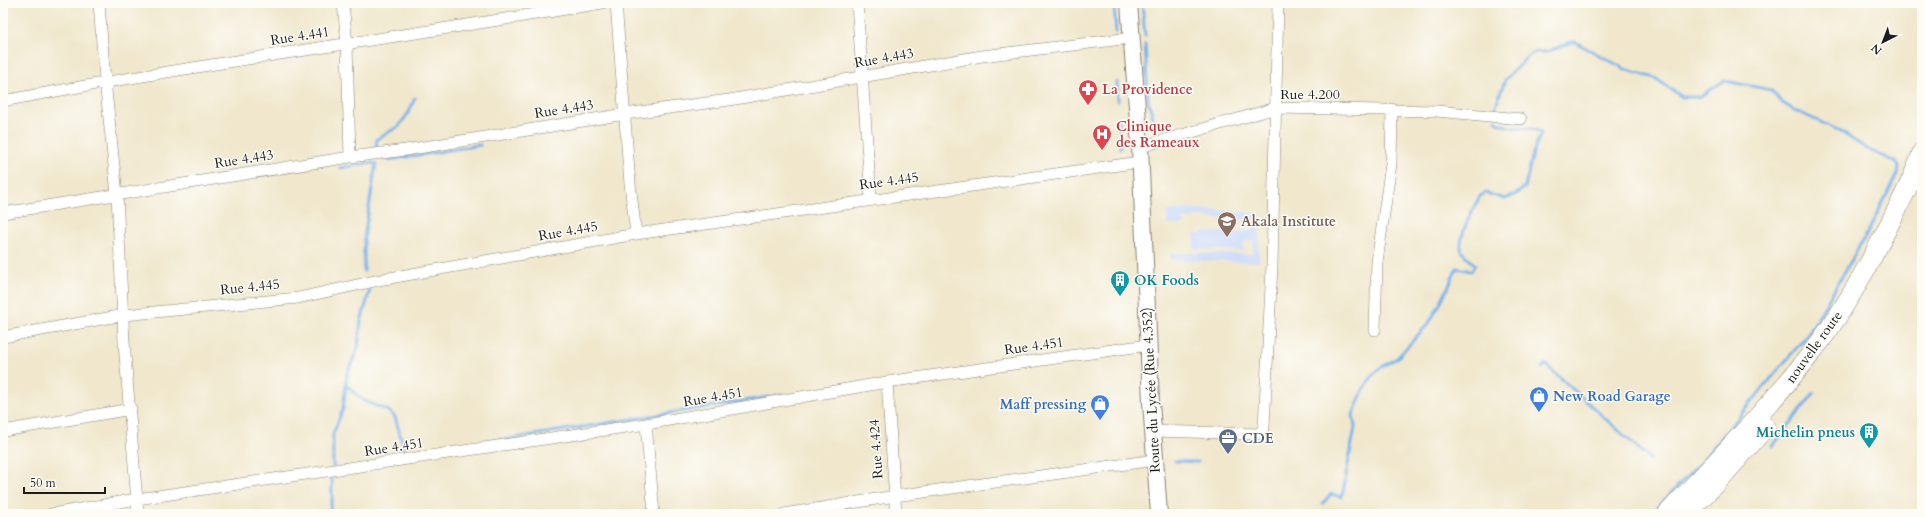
<svg xmlns="http://www.w3.org/2000/svg" width="1925" height="517" font-family="Cardo,serif">
<rect width="100%" height="100%" fill="#fdfcf7"/>
<filter id="ink" filterUnits="userSpaceOnUse"><feTurbulence type="fractalNoise" baseFrequency=".025" numOctaves="2"/><feDisplacementMap in="SourceGraphic" scale="8" xChannelSelector="R" yChannelSelector="G"/><feConvolveMatrix kernelMatrix="1 2 1 2 8 2 1 2 1" color-interpolation-filters="sRGB"/></filter>
<filter id="wash" filterUnits="userSpaceOnUse"><feTurbulence type="fractalNoise" baseFrequency=".012" numOctaves="4" result="noise"/><feDisplacementMap in="SourceGraphic" scale="16" xChannelSelector="R" yChannelSelector="G"/><feGaussianBlur stdDeviation="0.9" result="paint"/><feColorMatrix in="noise" values="0 0 0 0 0 0 0 0 0 0 0 0 0 0 0 0 0 1.4 0 .05"/><feComposite in="paint" operator="in"/></filter>
<g filter="url(#wash)">
<rect width="100%" height="100%" fill="#f0e7cc"/>
<!-- built -->
<path fill="#cddbfa" d="M1191,209l69,4 -1,49 -88,-2v-7l82,1v-13h-9v10l-50,-2v-15h9v-2h40l1,-1h9v-11l-61,-3v2h-9l1,6h-17v-14z"/>
<g fill="none" stroke-linecap="round" stroke-linejoin="round">
<!-- stream -->
<path stroke="#7bb2ea" stroke-width="3" d="M1114,3l2,30
M1142,3l3,33
M1145,44l3,55 5,19
M1117,82l1,19
M1497,102l8,-22 22,-23 8,-5h12l24,-10h4l52,28 28,8 27,19h17l25,-16
M1495,115l1,-10
M1119,121l1,28
M376,149l1,-10 22,-13 10,-14 6,-14
M389,160l91,-15
M340,168l29,-5 7,1 -12,74v33
M1542,368l3,-4 105,95
M346,385l18,16 23,9 8,7 10,35 1,1h9
M489,442l293,-47
M1773,446l41,-53
M1175,461l23,1
M333,467v-33l10,-25 4,-35 11,-27 3,-26 9,-31
M1323,503l8,-9 11,3 13,-70 -2,-12 10,-25 10,-15 7,-7 17,-10 32,-35 11,-19 17,-36 14,3 4,-6c-4,-5 -10,-8 -13,-14 -6,-11 12,-44 18,-55l6,-3 19,6 10,-4 10,-8 8,-34 8,-20c-13,-10 -35,-1 -45,-13
M329,514l3,-15v-20
M1651,514l51,-53 107,-128 60,-103 29,-58 1,-6 -4,-4 -28,-13 -29,-19 -44,-20 -13,-8 -10,-12 -46,-9"/>
</g>
</g>
<g filter="url(#ink)">
<g fill="none" stroke-linecap="round" stroke-linejoin="round">
<!-- minor casing -->
<g stroke="#868274" stroke-width="12">
<path id="minor" d="M99,3l6,78 12,113 7,148 14,172
M343,3l4,41 3,113
M616,3l14,181 6,50
M857,3l14,196
M3,101c199,-38 400,-64 599,-98
M1140,147l136,-39 161,3 84,8
M3,213l347,-56 56,-7 219,-36 104,-14 253,-44 149,-18
M1375,330l2,-68 14,-98 1,-55
M3,337l121,-22 174,-17 86,-19 252,-45 504,-72
M887,382l9,132
M646,424l8,90
M3,431l128,-22
M1153,431l106,3 5,-7 8,-161 6,-263
M52,514l85,-15 509,-75 241,-42 261,-37
M784,514l111,-18 260,-36"/>
</g>
<!-- secondary casing -->
<g stroke="#868274" stroke-width="18">
<path id="secondary" d="M1129,3l11,144 11,255 8,112"/>
</g>
<!-- trunk casing -->
<g stroke="#868274" stroke-width="20">
<path id="trunk" d="M1667,514c48,-52 98,-102 142,-158 30,-37 53,-79 75,-121 13,-27 29,-54 38,-83
M1685,514l30,-29 51,-58"/>
</g>
<!-- minor -->
<use href="#minor" stroke="#fff" stroke-width="11"/>
<!-- secondary -->
<use href="#secondary" stroke="#fff" stroke-width="16"/>
<!-- trunk -->
<use href="#trunk" stroke="#fff" stroke-width="19"/>
</g>
</g>
<!-- icons -->
<defs>
<g id="pharmacy-pin" transform="scale(1)"><path d="M0 17L-7.5 6A9.5 9.5 0 1 1 7.5 6Z" fill="#e0444e" stroke="#fdfcf7"/><path d="M-2-6h4v4h4v4h-4v4h-4v-4h-4v-4h4Z" fill="#fff"/></g>
<g id="hospital-pin" transform="scale(1)"><path d="M0 17L-7.5 6A9.5 9.5 0 1 1 7.5 6Z" fill="#e0444e" stroke="#fdfcf7"/><path d="M-5-5h3v3.5h4V-5h3V5h-3V1.5h-4V5h-3Z" fill="#fff"/></g>
<g id="school-pin" transform="scale(1)"><path d="M0 17L-7.5 6A9.5 9.5 0 1 1 7.5 6Z" fill="#8d6e63" stroke="#fdfcf7"/><path d="M0-5L7-2L0 1L-7-2ZM-4 1L0 2.5L4 1V4Q0 6-4 4Z" fill="#fff"/></g>
<g id="building-pin" transform="scale(1)"><path d="M0 17L-7.5 6A9.5 9.5 0 1 1 7.5 6Z" fill="#0f9aa8" stroke="#fdfcf7"/><path d="M-4-6H4V6H1V3H-1V6H-4ZM-2.5-4.3h1.7v1.8h-1.7ZM.8-4.3h1.7v1.8H.8ZM-2.5-1h1.7V.8h-1.7ZM.8-1h1.7V.8H.8Z" fill="#fff"/></g>
<g id="shop-pin" transform="scale(1)"><path d="M0 17L-7.5 6A9.5 9.5 0 1 1 7.5 6Z" fill="#3f7fe0" stroke="#fdfcf7"/><path d="M-5-2.5h2.3a2.7 3.5 0 0 1 5.4 0H5L5.5 6h-11ZM-1.5-2.5h3a1.5 2.3 0 0 0-3 0Z" fill="#fff"/></g>
<g id="office-pin" transform="scale(1)"><path d="M0 17L-7.5 6A9.5 9.5 0 1 1 7.5 6Z" fill="#5c6f8a" stroke="#fdfcf7"/><path d="M-6-3h4V-5.5h4V-3h4V5H-6ZM-1-4.5V-3h2v-1.5ZM-6 0V1H6V0Z" fill="#fff"/></g>
</defs>
<g fill-rule="evenodd">
<use href="#pharmacy-pin" x="1088" y="89"/>
<use href="#hospital-pin" x="1102" y="134"/>
<use href="#school-pin" x="1227" y="221"/>
<use href="#building-pin" x="1120" y="280"/>
<use href="#shop-pin" x="1539" y="396"/>
<use href="#shop-pin" x="1100" y="404"/>
<use href="#building-pin" x="1869" y="432"/>
<use href="#office-pin" x="1228" y="438"/>
</g>
<g text-anchor="middle" dominant-baseline="central" stroke-width="3" stroke-linejoin="round" paint-order="stroke">
<!-- street labels -->
<g font-size="14" fill="#1c1c1c" stroke="#fdfcf7">
<text transform="translate(300 36) rotate(-9)">Rue 4.441</text>
<text transform="translate(884 58) rotate(-10)">Rue 4.443</text>
<text x="1310" y="94">Rue 4.200</text>
<text transform="translate(564 109) rotate(-9)">Rue 4.443</text>
<text transform="translate(244 159) rotate(-9)">Rue 4.443</text>
<text transform="translate(889 181) rotate(-8)">Rue 4.445</text>
<text transform="translate(568 231) rotate(-10)">Rue 4.445</text>
<text transform="translate(250 287) rotate(-6)">Rue 4.445</text>
<text transform="translate(1034 346) rotate(-8)">Rue 4.451</text>
<text transform="translate(1814 347) rotate(-54)">nouvelle route</text>
<text transform="translate(1151 390) rotate(-93)">Route du Lycée (Rue 4.352)</text>
<text transform="translate(713 397) rotate(-10)">Rue 4.451</text>
<text transform="translate(394 447) rotate(-9)">Rue 4.451</text>
<text transform="translate(876 449) rotate(-94)">Rue 4.424</text>
</g>
<!-- health labels -->
<g font-size="14" font-weight="bold" fill="#be3a42" stroke="#fdfcf7" text-anchor="start">
<text x="1102" y="89">La Providence</text>
<text x="1116" y="126">Clinique<tspan x="1116" dy="16">des Rameaux</tspan></text>
</g>
<!-- education labels -->
<g font-size="14" font-weight="bold" fill="#785e54" stroke="#fdfcf7" text-anchor="start">
<text x="1241" y="221">Akala Institute</text>
</g>
<!-- culture labels -->
<g font-size="14" font-weight="bold" fill="#0d838f" stroke="#fdfcf7" text-anchor="start">
<text x="1134" y="280">OK Foods</text>
<text x="1855" y="432" text-anchor="end">Michelin pneus</text>
</g>
<!-- shop labels -->
<g font-size="14" font-weight="bold" fill="#366cbe" stroke="#fdfcf7" text-anchor="start">
<text x="1553" y="396">New Road Garage</text>
<text x="1086" y="404" text-anchor="end">Maff pressing</text>
</g>
<!-- service labels -->
<g font-size="14" font-weight="bold" fill="#4e5e75" stroke="#fdfcf7" text-anchor="start">
<text x="1242" y="438">CDE</text>
</g>
</g>
<!-- margin -->
<rect width="1925" height="517" fill="none" stroke="#fdfcf7" stroke-width="16"/>
<!-- north arrow -->
<g transform="translate(1883 42) rotate(222)" stroke="#fdfcf7" stroke-width="3" paint-order="stroke">
<path d="M0-3L7 15L0 10L-7 15Z" fill="#1c1c1c"/>
<text y="-6" font-size="11" font-weight="bold" text-anchor="middle" fill="#1c1c1c">N</text>
</g>
<!-- scale -->
<path d="M24 487v6h81v-6" fill="none" stroke="#1c1c1c" stroke-width="2"/>
<text x="30" y="487" font-size="12" fill="#1c1c1c" stroke="#fdfcf7" stroke-width="3" paint-order="stroke">50 m</text>
</svg>
